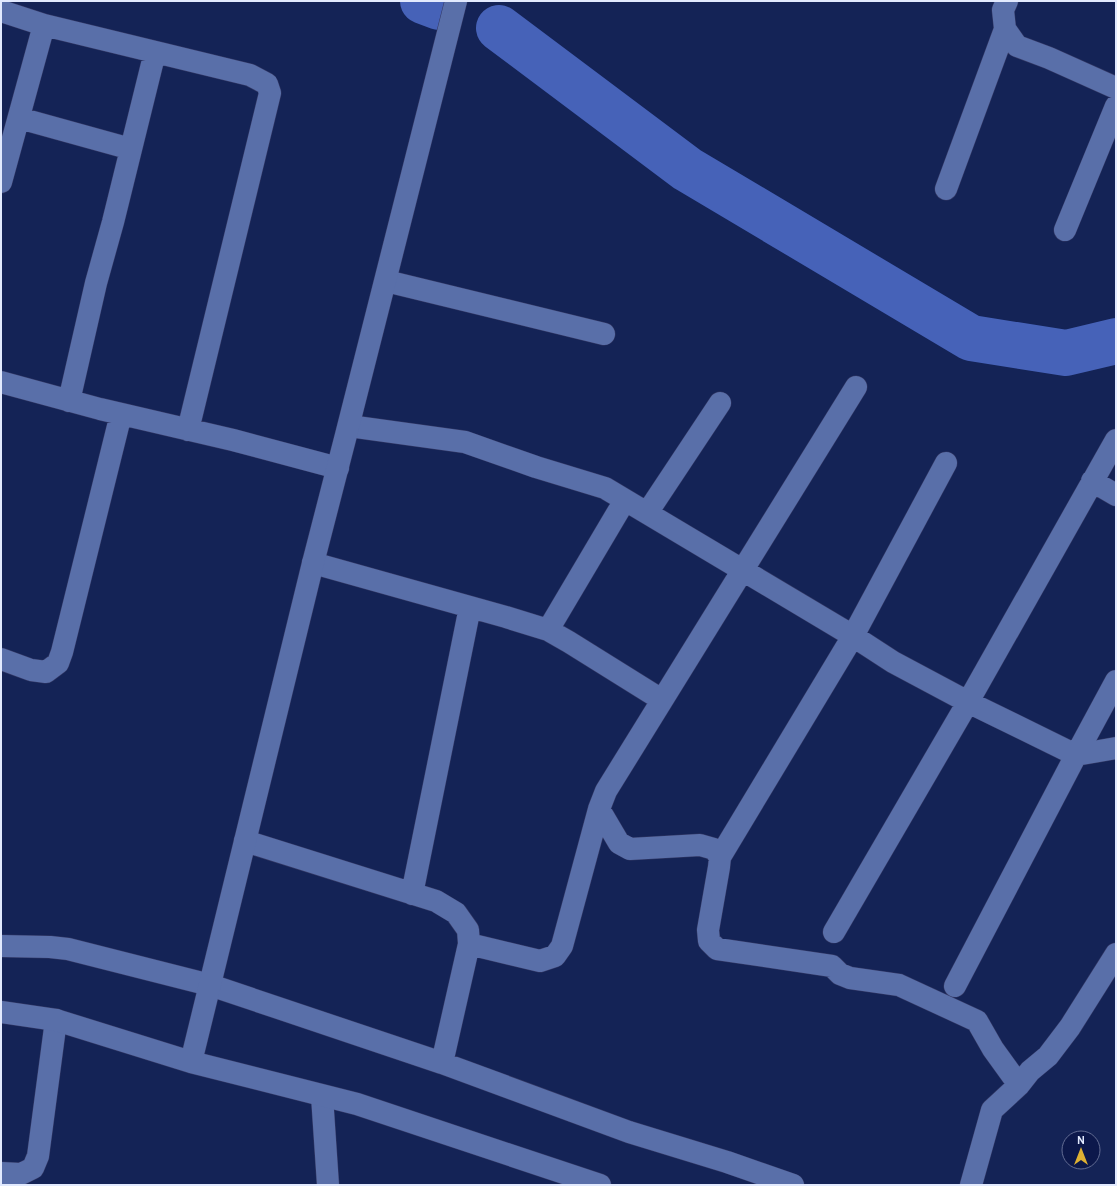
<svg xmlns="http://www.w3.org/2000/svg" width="1117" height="1186" font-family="Overpass,sans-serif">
<rect width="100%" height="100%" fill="#142356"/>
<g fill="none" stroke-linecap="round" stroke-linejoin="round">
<!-- river -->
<path stroke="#4662b8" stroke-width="46" d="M423,1l16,6
M499,28l188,141 284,169 95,15 50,-12"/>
<!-- street casing -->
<g stroke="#343965" stroke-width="23">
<path id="street" d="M1007,1l-4,9 2,19 12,17 32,12 67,30
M1,11l43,14
M19,118l112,31
M1,182l43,-157 206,50 17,9 3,9 -82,337
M946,189l59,-160
M1065,230l51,-124
M386,281l218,53
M1,382l99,27 133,31 105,28
M69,401l27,-118 17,-61 42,-170
M349,426l116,16 71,25 69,21 248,148 40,26 75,40 108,53 40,-7
M1092,481l24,14
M647,513l73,-110
M313,563l193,54 42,13 21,12 93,58
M548,630l77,-130
M1,659l30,11 15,2 12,-9 4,-11 59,-238
M599,809l20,34 11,6 70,-4 14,4 6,8 -1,10 -11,63 1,11 8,8 115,17 8,8 10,4 49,7 78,36 16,28 26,36
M245,841l191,60 20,12 12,17 1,14 -27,119
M720,857l133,-221 93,-173
M412,894l58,-287
M834,932l134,-230 148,-262
M469,944l71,17 15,-5 7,-10 37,-137 7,-18 250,-404
M1,946l49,1 18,2 142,36 232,78 187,69 98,30 66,23
M955,986l121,-231 40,-74
M322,1096l6,89
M1,1173l20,1 12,-6 5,-12 18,-136
M971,1185l21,-75 27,-25 11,-14 18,-15 22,-29 46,-73"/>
</g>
<!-- secondary casing -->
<g stroke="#343965" stroke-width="23">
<path id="secondary" d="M1,1012l55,8 135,42 166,42 243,81
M191,1062l122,-499 33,-128 110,-434"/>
</g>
<!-- street -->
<use href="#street" stroke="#596fa9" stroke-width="22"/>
<!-- secondary -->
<use href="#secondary" stroke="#596fa9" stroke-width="22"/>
</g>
<!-- border -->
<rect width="1117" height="1186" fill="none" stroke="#e2eafe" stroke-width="4"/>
<!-- north arrow -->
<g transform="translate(1081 1150)"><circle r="19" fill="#0c184b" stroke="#626c93"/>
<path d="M0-3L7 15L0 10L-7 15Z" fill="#deb133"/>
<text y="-6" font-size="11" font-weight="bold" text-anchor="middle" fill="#e2eafe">N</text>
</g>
</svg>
